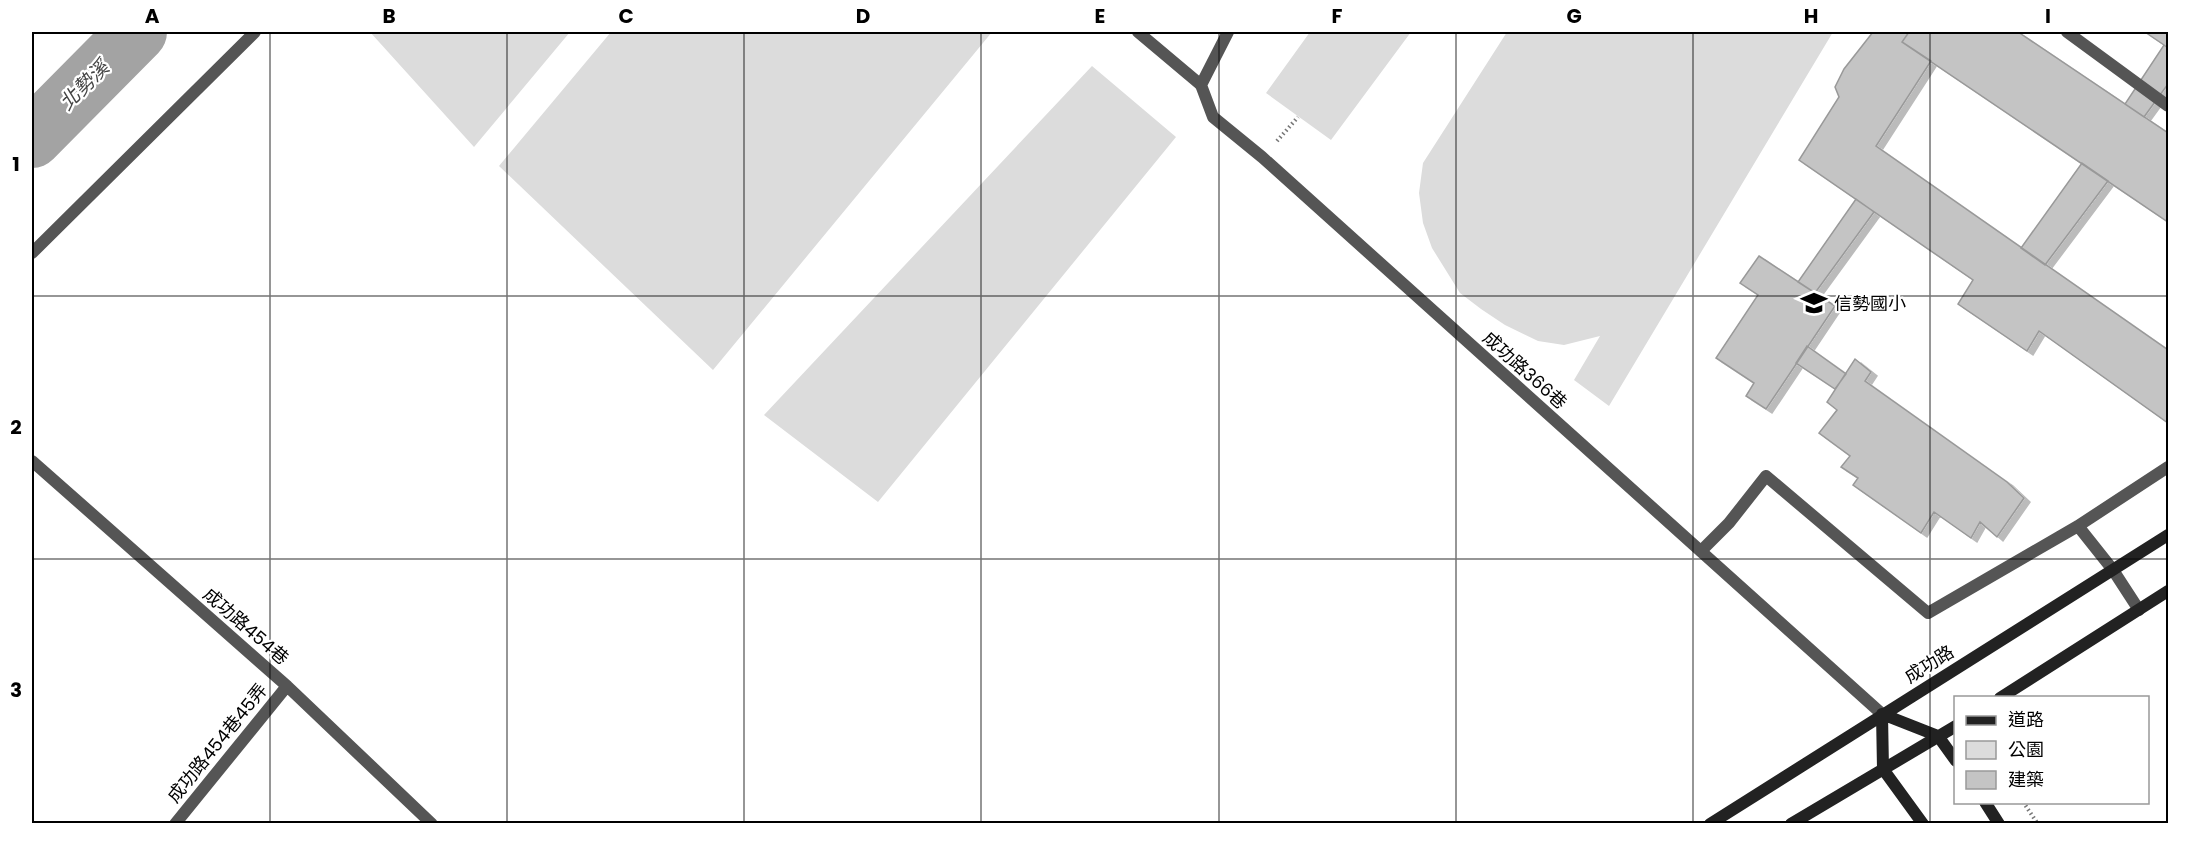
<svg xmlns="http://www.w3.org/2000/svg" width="2200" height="855" font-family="Poppins,'Noto Sans TC',sans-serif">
<defs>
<filter id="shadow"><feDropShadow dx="6" dy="4" stdDeviation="0" flood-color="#0004"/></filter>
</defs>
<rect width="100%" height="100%" fill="#fff"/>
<!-- green -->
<path fill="#dcdcdc" d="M370,32h200l-96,115z
M611,32h381l-279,338 -214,-204z
M1310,32h101l-80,108 -65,-47z
M1507,32h326l-224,374 -35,-26 26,-44 -36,9 -26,-4 -33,-16 -24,-16 -21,-16 -28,-45 -9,-25 -4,-30 4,-30z
M1092,66l84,71 -298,365 -114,-87z"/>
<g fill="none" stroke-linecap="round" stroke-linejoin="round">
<!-- river -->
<path stroke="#a3a3a3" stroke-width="60" d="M32,138l105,-106"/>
</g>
<!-- building -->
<path fill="#c4c4c4" stroke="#999" stroke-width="1.5" filter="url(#shadow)" d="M1873,32h36l-7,10 29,19 -55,85 292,204v73l-129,-92 -12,20 -69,-47 15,-24 -174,-120 40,-63 -4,-10 9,-18z
M1909,32h109l150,101v89l-266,-180z
M2145,32h23v16l-4,-3z
M2164,45l4,3v36l-24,33 -19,-13z
M2082,163l26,18 -63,84 -24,-17z
M1856,199l18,13 -59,81 -17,-11z
M1759,256l76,50 -69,103 -20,-13 8,-13 -38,-25 42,-63 -18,-12z
M1807,346l39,28 -11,15 -39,-26z
M1855,359l16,13 -6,9 142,101 17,16 -27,39 -17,-15 -9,16 -37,-26 -13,21 -68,-48 5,-7 -17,-11 9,-11 -31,-23 18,-23 -10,-8z"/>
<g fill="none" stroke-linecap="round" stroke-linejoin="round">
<!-- path -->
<path stroke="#777" stroke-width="4" stroke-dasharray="1.5 3" stroke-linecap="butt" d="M1277,141l21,-24
M2023,802l15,22"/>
<!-- lane -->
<path stroke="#555" stroke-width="12" d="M1138,32l63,53
M2067,32l101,74
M32,253l223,-221
M32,461l255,225 145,138
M2078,526l35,44 26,40
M1701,551l28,-28 37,-47 162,137 150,-87 90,-59
M175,824l112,-138"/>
<!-- street -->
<path stroke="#555" stroke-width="12" d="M1228,32l-27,53 12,32 49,40 620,557"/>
<!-- secondary -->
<path stroke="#222" stroke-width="12" d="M2000,698l168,-107
M1985,802l14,22
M1710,824l458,-289
M1791,824l165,-98
M1923,824l-40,-55 -1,-55 56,22 18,25"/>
</g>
<!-- grid -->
<path fill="none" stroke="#000" stroke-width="1.5" stroke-opacity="0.55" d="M270,32v792M507,32v792M744,32v792M981,32v792M1219,32v792M1456,32v792M1693,32v792M1930,32v792M32,296h2136M32,559h2136"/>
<!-- icons -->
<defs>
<g id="school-bare" transform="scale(2.07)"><path d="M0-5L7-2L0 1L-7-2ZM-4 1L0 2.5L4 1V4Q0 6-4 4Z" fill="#000" stroke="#fff" stroke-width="2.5" paint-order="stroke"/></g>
</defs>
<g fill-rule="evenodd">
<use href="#school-bare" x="1814" y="303"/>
</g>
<g text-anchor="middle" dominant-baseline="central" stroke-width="4.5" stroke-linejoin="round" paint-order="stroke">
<!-- poi labels -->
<g font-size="18" fill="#000" stroke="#fff" text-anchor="start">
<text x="1834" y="303">信勢國小</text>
</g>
<!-- street labels -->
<g font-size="18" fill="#000" stroke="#fff">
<text transform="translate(1525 370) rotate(42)">成功路366巷</text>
<text transform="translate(246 626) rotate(41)">成功路454巷</text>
<text transform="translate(1929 664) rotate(-32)">成功路</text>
<text transform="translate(217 743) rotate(-51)">成功路454巷45弄</text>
</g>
<!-- water labels -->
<g font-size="20" font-style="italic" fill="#444" stroke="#fff">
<text transform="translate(84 85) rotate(-45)">北勢溪</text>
</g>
</g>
<!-- border -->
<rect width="2200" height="855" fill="none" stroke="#ffffff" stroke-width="66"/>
<!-- legend -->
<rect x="1954" y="696" width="195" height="108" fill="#ffffff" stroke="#999999" stroke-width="1.5"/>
<rect x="1966" y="716" width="30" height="9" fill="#222222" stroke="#999999" stroke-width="1.5"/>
<text x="2008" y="726" font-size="18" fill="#000000">道路</text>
<rect x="1966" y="741" width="30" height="18" fill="#dcdcdc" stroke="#999999" stroke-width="1.5"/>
<text x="2008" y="756" font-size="18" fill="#000000">公園</text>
<rect x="1966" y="771" width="30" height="18" fill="#c4c4c4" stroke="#999999" stroke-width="1.5"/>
<text x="2008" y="786" font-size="18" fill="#000000">建築</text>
<rect x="33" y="33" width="2134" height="789" fill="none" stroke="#000" stroke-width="2"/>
<g font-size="20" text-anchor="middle" font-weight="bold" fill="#000">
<text x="152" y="23">A</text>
<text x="389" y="23">B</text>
<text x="626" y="23">C</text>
<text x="863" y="23">D</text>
<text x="1100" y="23">E</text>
<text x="1337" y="23">F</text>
<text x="1574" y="23">G</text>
<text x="1811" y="23">H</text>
<text x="2048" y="23">I</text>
<text x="16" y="171">1</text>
<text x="16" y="434">2</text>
<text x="16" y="697">3</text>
</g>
</svg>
